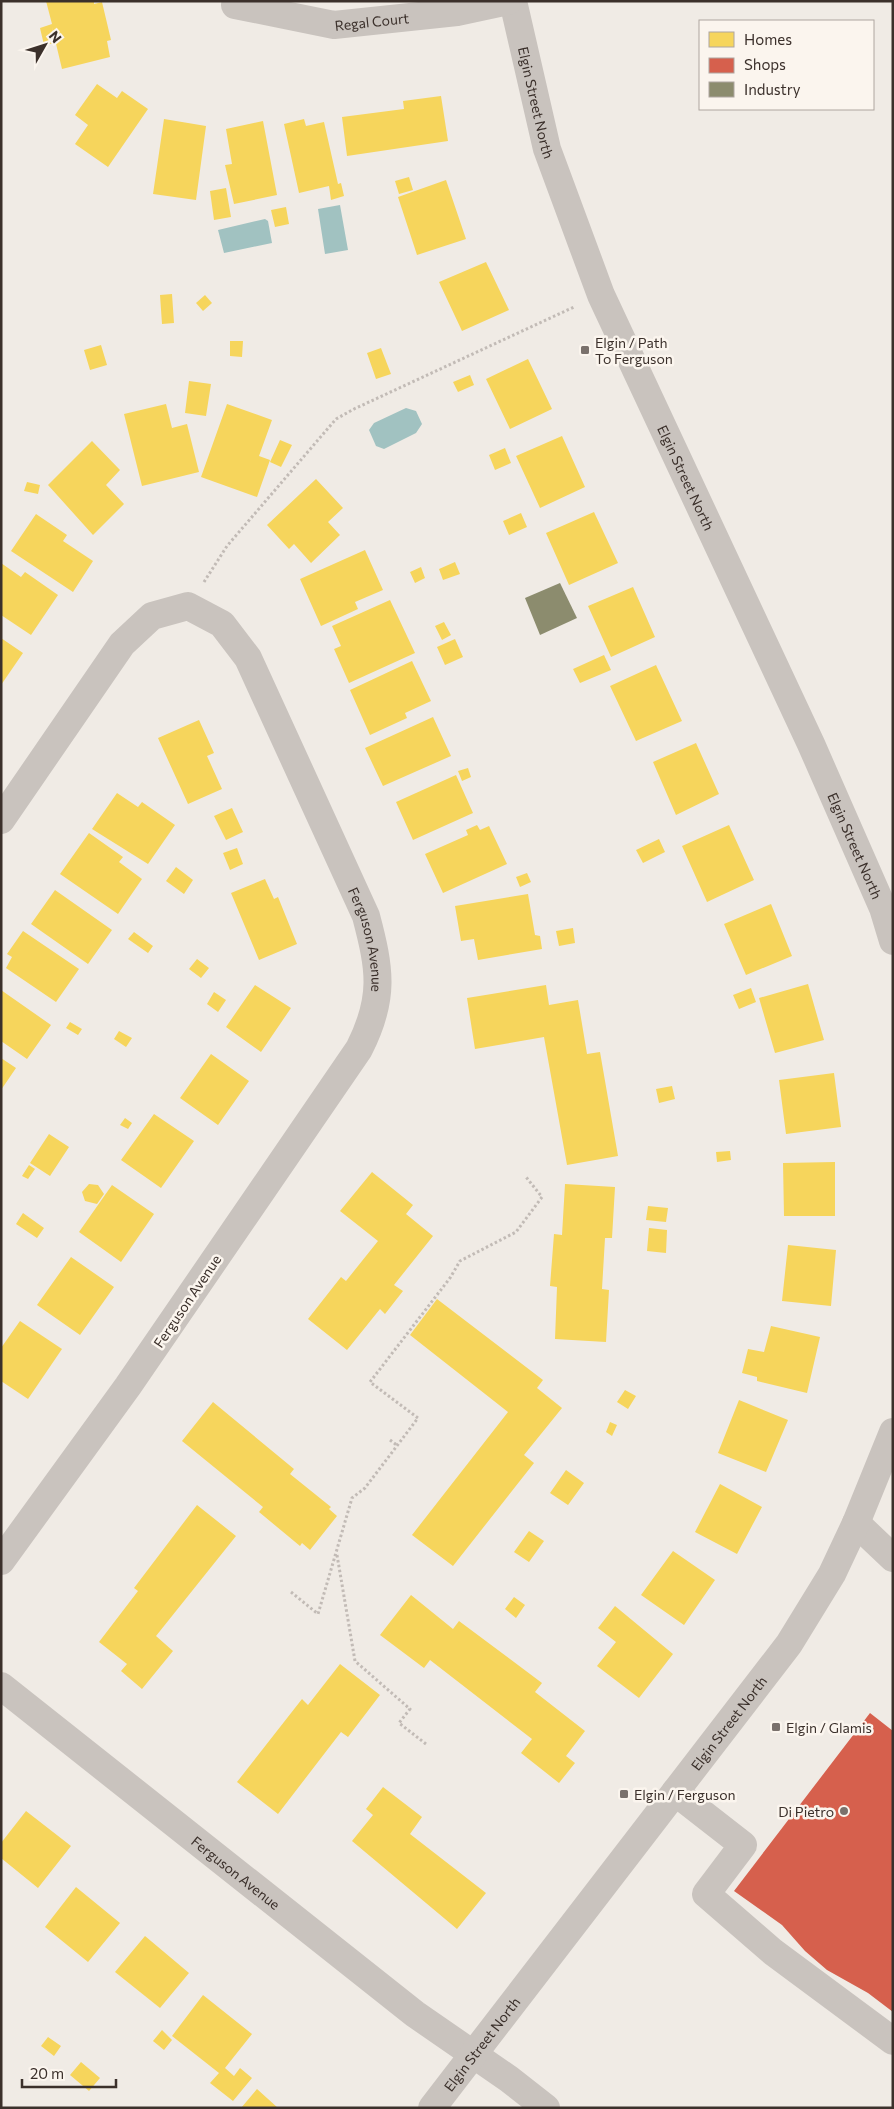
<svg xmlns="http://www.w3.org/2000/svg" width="894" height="2109" font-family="Commissioner,sans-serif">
<rect width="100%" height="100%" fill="#f0ebe5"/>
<!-- water -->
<path fill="#a1c2c1" d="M340,205l8,45 -23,4 -7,-45z
M265,219l3,2 4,22 -48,10 -6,-23z
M406,408l10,3 6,13 -6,9 -32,16 -8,-3 -7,-16 5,-7z"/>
<!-- homes -->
<path fill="#f6d55c" d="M46,1h48v3l8,-2 9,38 -4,1 3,16 -48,12 -10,-42 3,16 -11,2 -4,-17 12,-4z
M97,84l20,14 5,-7 26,18 -40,58 -33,-23 13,-19 -13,-10z
M441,96l7,45 -101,15 -5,-39 62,-8 -1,-8z
M164,119l42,7 -10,74 -43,-6z
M304,119l2,7 18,-4 14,62 3,-1 3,13 -13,4 -2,-14 -30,7 -15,-69z
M263,121l14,74 -43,9 -9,-39 7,-1 -6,-35z
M409,177l4,13 -14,4 -4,-13z
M446,180l20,59 -49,16 -19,-58z
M226,188l5,29 -17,3 -4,-29z
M286,207l3,17 -14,3 -4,-17z
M486,262l23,48 -47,21 -23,-49z
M172,294l2,29 -12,1 -2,-29z
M205,295l7,8 -9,8 -7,-8z
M230,341h13l-1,16 -12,-1z
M101,345l6,20 -17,5 -6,-20z
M381,348l10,26 -15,5 -9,-26z
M528,359l24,50 -42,20 -24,-50z
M470,375l4,10 -16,7 -5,-10z
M189,381l22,3 -5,32 -21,-3z
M166,404l6,24 15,-4 12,48 -57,14 -18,-72z
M227,404l45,16 -13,36 11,4 -13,37 -56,-20z
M562,436l23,51 -45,21 -24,-52z
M280,440l12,5 -11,22 -11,-5z
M92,441l28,29 -14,15 18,19 -31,31 -45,-50z
M505,448l6,15 -16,7 -6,-15z
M316,479l27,29 -15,14 12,13 -29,28 -17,-19 -5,5 -22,-24z
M27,482l13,3 -2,9 -14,-3z
M594,512l24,51 -49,22 -23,-52z
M521,513l6,14 -18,8 -6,-14z
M36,514l31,21 -4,6 30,20 -20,31 -62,-41z
M365,550l18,40 -28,12 3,7 -37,17 -21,-47z
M455,562l5,12 -17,6 -4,-11z
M1,563l20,14 4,-5 33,23 -27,40 -30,-20z
M421,567l4,11 -10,5 -5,-11z
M633,587l22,50 -44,20 -23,-51z
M390,600l25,53 -66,30 -15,-34 7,-3 -9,-20z
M444,622l7,13 -9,5 -7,-14z
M1,638l22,15 -22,32z
M455,639l8,18 -18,8 -8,-18z
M604,655l7,15 -31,13 -7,-14z
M412,661l19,40 -26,12 2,5 -37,17 -20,-45z
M656,665l26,56 -46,20 -26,-55z
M433,717l18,39 -68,30 -18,-38z
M199,720l15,33 -7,3 15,33 -34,15 -30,-66z
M696,743l23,51 -43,21 -23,-53z
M468,768l3,9 -9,4 -4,-10z
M456,775l17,38 -60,27 -17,-38z
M117,793l21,14 4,-5 33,23 -27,39 -56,-35z
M232,808l11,24 -17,8 -12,-24z
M477,825l3,5 9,-4 18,38 -64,29 -18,-39 43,-19 -2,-5z
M729,825l25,55 -47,22 -25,-56z
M89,833l34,24 -4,5 23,17 -24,35 -58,-40z
M659,839l6,13 -22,11 -7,-13z
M237,848l6,16 -13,6 -7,-17z
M176,867l17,13 -9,14 -18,-13z
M527,873l4,9 -11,5 -4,-10z
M265,879l9,20 4,-2 19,47 -38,16 -28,-67z
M55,890l57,40 -24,34 -57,-40z
M528,894l7,41 5,1 2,13 -64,11 -4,-21 -13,2 -6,-35z
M771,904l21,52 -46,19 -22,-51z
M573,928l2,15 -16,3 -3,-15z
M23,931l56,38 -23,33 -50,-34 6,-11 -5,-3z
M134,932l19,14 -5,7 -20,-14z
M197,959l12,9 -8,10 -12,-9z
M808,984l16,56 -49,13 -16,-55z
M255,985l36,23 -30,44 -35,-25z
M546,985l3,20 29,-5 9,54 13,-2 18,104 -51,9 -23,-128 -69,12 -8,-51z
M751,988l5,14 -17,7 -6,-14z
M1,990l50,35 -24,34 -26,-18z
M214,992l12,8 -8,12 -11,-8z
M70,1022l12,7 -4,6 -12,-7z
M119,1031l13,7 -6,9 -12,-8z
M211,1054l38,27 -31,44 -38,-27z
M1,1058l15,10 -15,22z
M834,1073l7,54 -55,7 -7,-54z
M672,1086l3,13 -16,4 -3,-14z
M154,1114l40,27 -33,47 -40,-28z
M125,1118l7,5 -4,6 -8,-4z
M49,1134l20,13 -19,29 -20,-13z
M730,1151l1,9 -14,2 -1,-10z
M835,1162v54h-51l-1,-53z
M29,1165l6,4 -7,10 -6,-3z
M372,1172l41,33 -7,9 27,22 -39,49 9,6 -18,23 -5,-5 -33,41 -39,-31 33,-42 5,4 32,-40 -38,-30z
M89,1184l9,1 6,9 -7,10 -12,-3 -3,-9z
M565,1184l50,3 -3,51h-7l-3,51 7,1 -3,52 -51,-3 2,-52 -7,-1 4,-52 8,1z
M112,1185l42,29 -33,48 -42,-30z
M648,1206l20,2 -2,14 -20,-2z
M23,1213l21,15 -7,10 -21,-14z
M649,1228l18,2 -1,23 -19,-2z
M788,1245l48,5 -5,56 -49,-5z
M71,1257l43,30 -34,48 -43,-30z
M437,1299l106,81 -6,8 25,20 -38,47 10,8 -81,103 -41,-31 96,-123 -98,-77z
M20,1321l42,28 -34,50 -27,-18v-33z
M771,1326l49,11 -13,56 -50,-12v-4l-15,-4 6,-24 16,3z
M625,1390l11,6 -8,13 -11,-7z
M739,1400l49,20 -22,52 -48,-19z
M213,1402l81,67 -4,5 41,33 -2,2 8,7 -27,34 -8,-7 -2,3 -41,-34 4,-5 -81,-66z
M610,1422l7,3 -5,11 -6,-4z
M566,1470l18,13 -16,22 -18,-12z
M720,1484l42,23 -25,47 -42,-22z
M197,1505l39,31 -80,100 17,15 -31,38 -21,-18 6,-7 -28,-22 39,-51 -4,-3z
M529,1531l15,10 -15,21 -15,-10z
M673,1551l42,29 -31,45 -43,-30z
M411,1595l42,34 6,-8 83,62 -7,9 50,39 -19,25 9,7 -16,20 -38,-30 11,-14 -102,-79 -6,8 -44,-33z
M514,1597l11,8 -9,13 -11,-9z
M615,1606l58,48 -34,44 -42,-32 19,-24 -18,-14z
M340,1664l40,31 -32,42 -7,-5 -63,82 -41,-32 65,-83 6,6z
M383,1787l39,30 -12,17 76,59 -29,36 -105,-88 21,-26 -7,-6z
M26,1811l45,35 -33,42 -37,-30v-15z
M76,1887l44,36 -32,39 -43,-35z
M145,1936l44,37 -29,35 -45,-36z
M203,1995l49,39 -27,34 9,8 6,-8 12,10 -19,23 -23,-18 9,-10 -47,-37z
M162,2030l10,10 -8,10 -11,-9z
M48,2037l13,9 -7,10 -13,-10z
M81,2062l19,16 -11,13 -19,-16z
M257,2089l21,19h-37z"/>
<!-- shops -->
<path fill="#d6604d" d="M870,1713l23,18v281l-25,-19 -41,-23 -22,-19 -23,-26 -48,-34z"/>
<!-- industry -->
<path fill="#8c8c6e" d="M560,583l17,35 -37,17 -15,-37z"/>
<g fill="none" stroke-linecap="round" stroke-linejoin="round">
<!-- path -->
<path stroke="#c2bbb6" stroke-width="3" stroke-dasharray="2.5 2.5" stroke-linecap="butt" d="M204,582l23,-36 109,-127 18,-10 220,-102
M390,1440l8,6
M337,1555l18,106 55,48 -11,14 27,21
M291,1592l27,22 34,-116 13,-10 53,-70 -48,-36 80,-104 10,-17 56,-29 26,-35 -16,-20"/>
<!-- minor -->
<g stroke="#c9c3be" stroke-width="28">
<path id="s1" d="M513,1l34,148 54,146 210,449 72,164 10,33"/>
<path id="s2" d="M235,5l99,20 123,-13 51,-11"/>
<path id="s3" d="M1,820l121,-176 30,-28 36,-10 34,18 26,34 118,258c14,53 19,82 -7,133l-231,337 -127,175"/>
<path d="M856,1523l37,35"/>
<path id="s4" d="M1,1686l414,328 94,65 37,29"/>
<path d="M675,1792l68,53 -37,49 67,58 120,89"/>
<path id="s5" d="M432,2108l357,-464 43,-70 24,-51 37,-91"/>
</g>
</g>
<!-- markers -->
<g fill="#7a716c" stroke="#fbf5ee" stroke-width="2">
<rect x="580" y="345" width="10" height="10" rx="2.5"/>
<rect x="771" y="1722" width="10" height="10" rx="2.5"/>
<rect x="619" y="1789" width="10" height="10" rx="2.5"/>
<circle cx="844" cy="1811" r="5"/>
</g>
<g text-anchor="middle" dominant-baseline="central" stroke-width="5" stroke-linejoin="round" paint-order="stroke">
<!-- street labels -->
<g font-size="14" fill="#3b302b" stroke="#fbf5ee">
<text stroke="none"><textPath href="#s2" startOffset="139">Regal Court</textPath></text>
<text stroke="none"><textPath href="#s1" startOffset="104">Elgin Street North</textPath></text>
<text stroke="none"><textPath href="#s1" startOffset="509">Elgin Street North</textPath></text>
<text stroke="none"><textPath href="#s1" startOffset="914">Elgin Street North</textPath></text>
<text stroke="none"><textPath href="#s3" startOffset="680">Ferguson Avenue</textPath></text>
<text transform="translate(187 1301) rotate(-56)">Ferguson Avenue</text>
<text stroke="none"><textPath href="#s5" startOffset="486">Elgin Street North</textPath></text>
<text stroke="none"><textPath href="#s4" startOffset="300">Ferguson Avenue</textPath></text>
<text stroke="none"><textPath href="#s5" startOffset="81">Elgin Street North</textPath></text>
</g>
<!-- poi labels -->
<g font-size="14" fill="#3b302b" stroke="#fbf5ee" text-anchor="start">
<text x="595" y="342">Elgin / Path<tspan x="595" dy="16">To Ferguson</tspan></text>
<text x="786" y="1727">Elgin / Glamis</text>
<text x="634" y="1794">Elgin / Ferguson</text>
<text x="834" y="1811" text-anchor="end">Di Pietro</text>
</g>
</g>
<!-- border -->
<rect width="894" height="2109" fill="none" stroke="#3b302b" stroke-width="5"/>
<!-- legend -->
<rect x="699" y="20" width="175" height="90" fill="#fbf5ee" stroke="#aea6a0"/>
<rect x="709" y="32" width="25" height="15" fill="#f6d55c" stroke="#aea6a0"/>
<text x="744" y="45" font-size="15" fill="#3b302b">Homes</text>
<rect x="709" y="58" width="25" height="15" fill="#d6604d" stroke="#aea6a0"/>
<text x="744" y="70" font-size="15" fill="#3b302b">Shops</text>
<rect x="709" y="82" width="25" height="15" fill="#8c8c6e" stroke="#aea6a0"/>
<text x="744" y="95" font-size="15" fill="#3b302b">Industry</text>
<!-- north arrow -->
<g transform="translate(45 45) rotate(51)" stroke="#fbf5ee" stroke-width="4" paint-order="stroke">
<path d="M0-4L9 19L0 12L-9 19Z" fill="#3b302b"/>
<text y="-8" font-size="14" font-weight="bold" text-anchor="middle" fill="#3b302b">N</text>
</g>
<!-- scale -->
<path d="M22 2079v8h94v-8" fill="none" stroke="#3b302b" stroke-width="2.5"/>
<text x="30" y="2079" font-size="15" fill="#3b302b" stroke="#fbf5ee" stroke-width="4" paint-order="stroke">20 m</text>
</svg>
